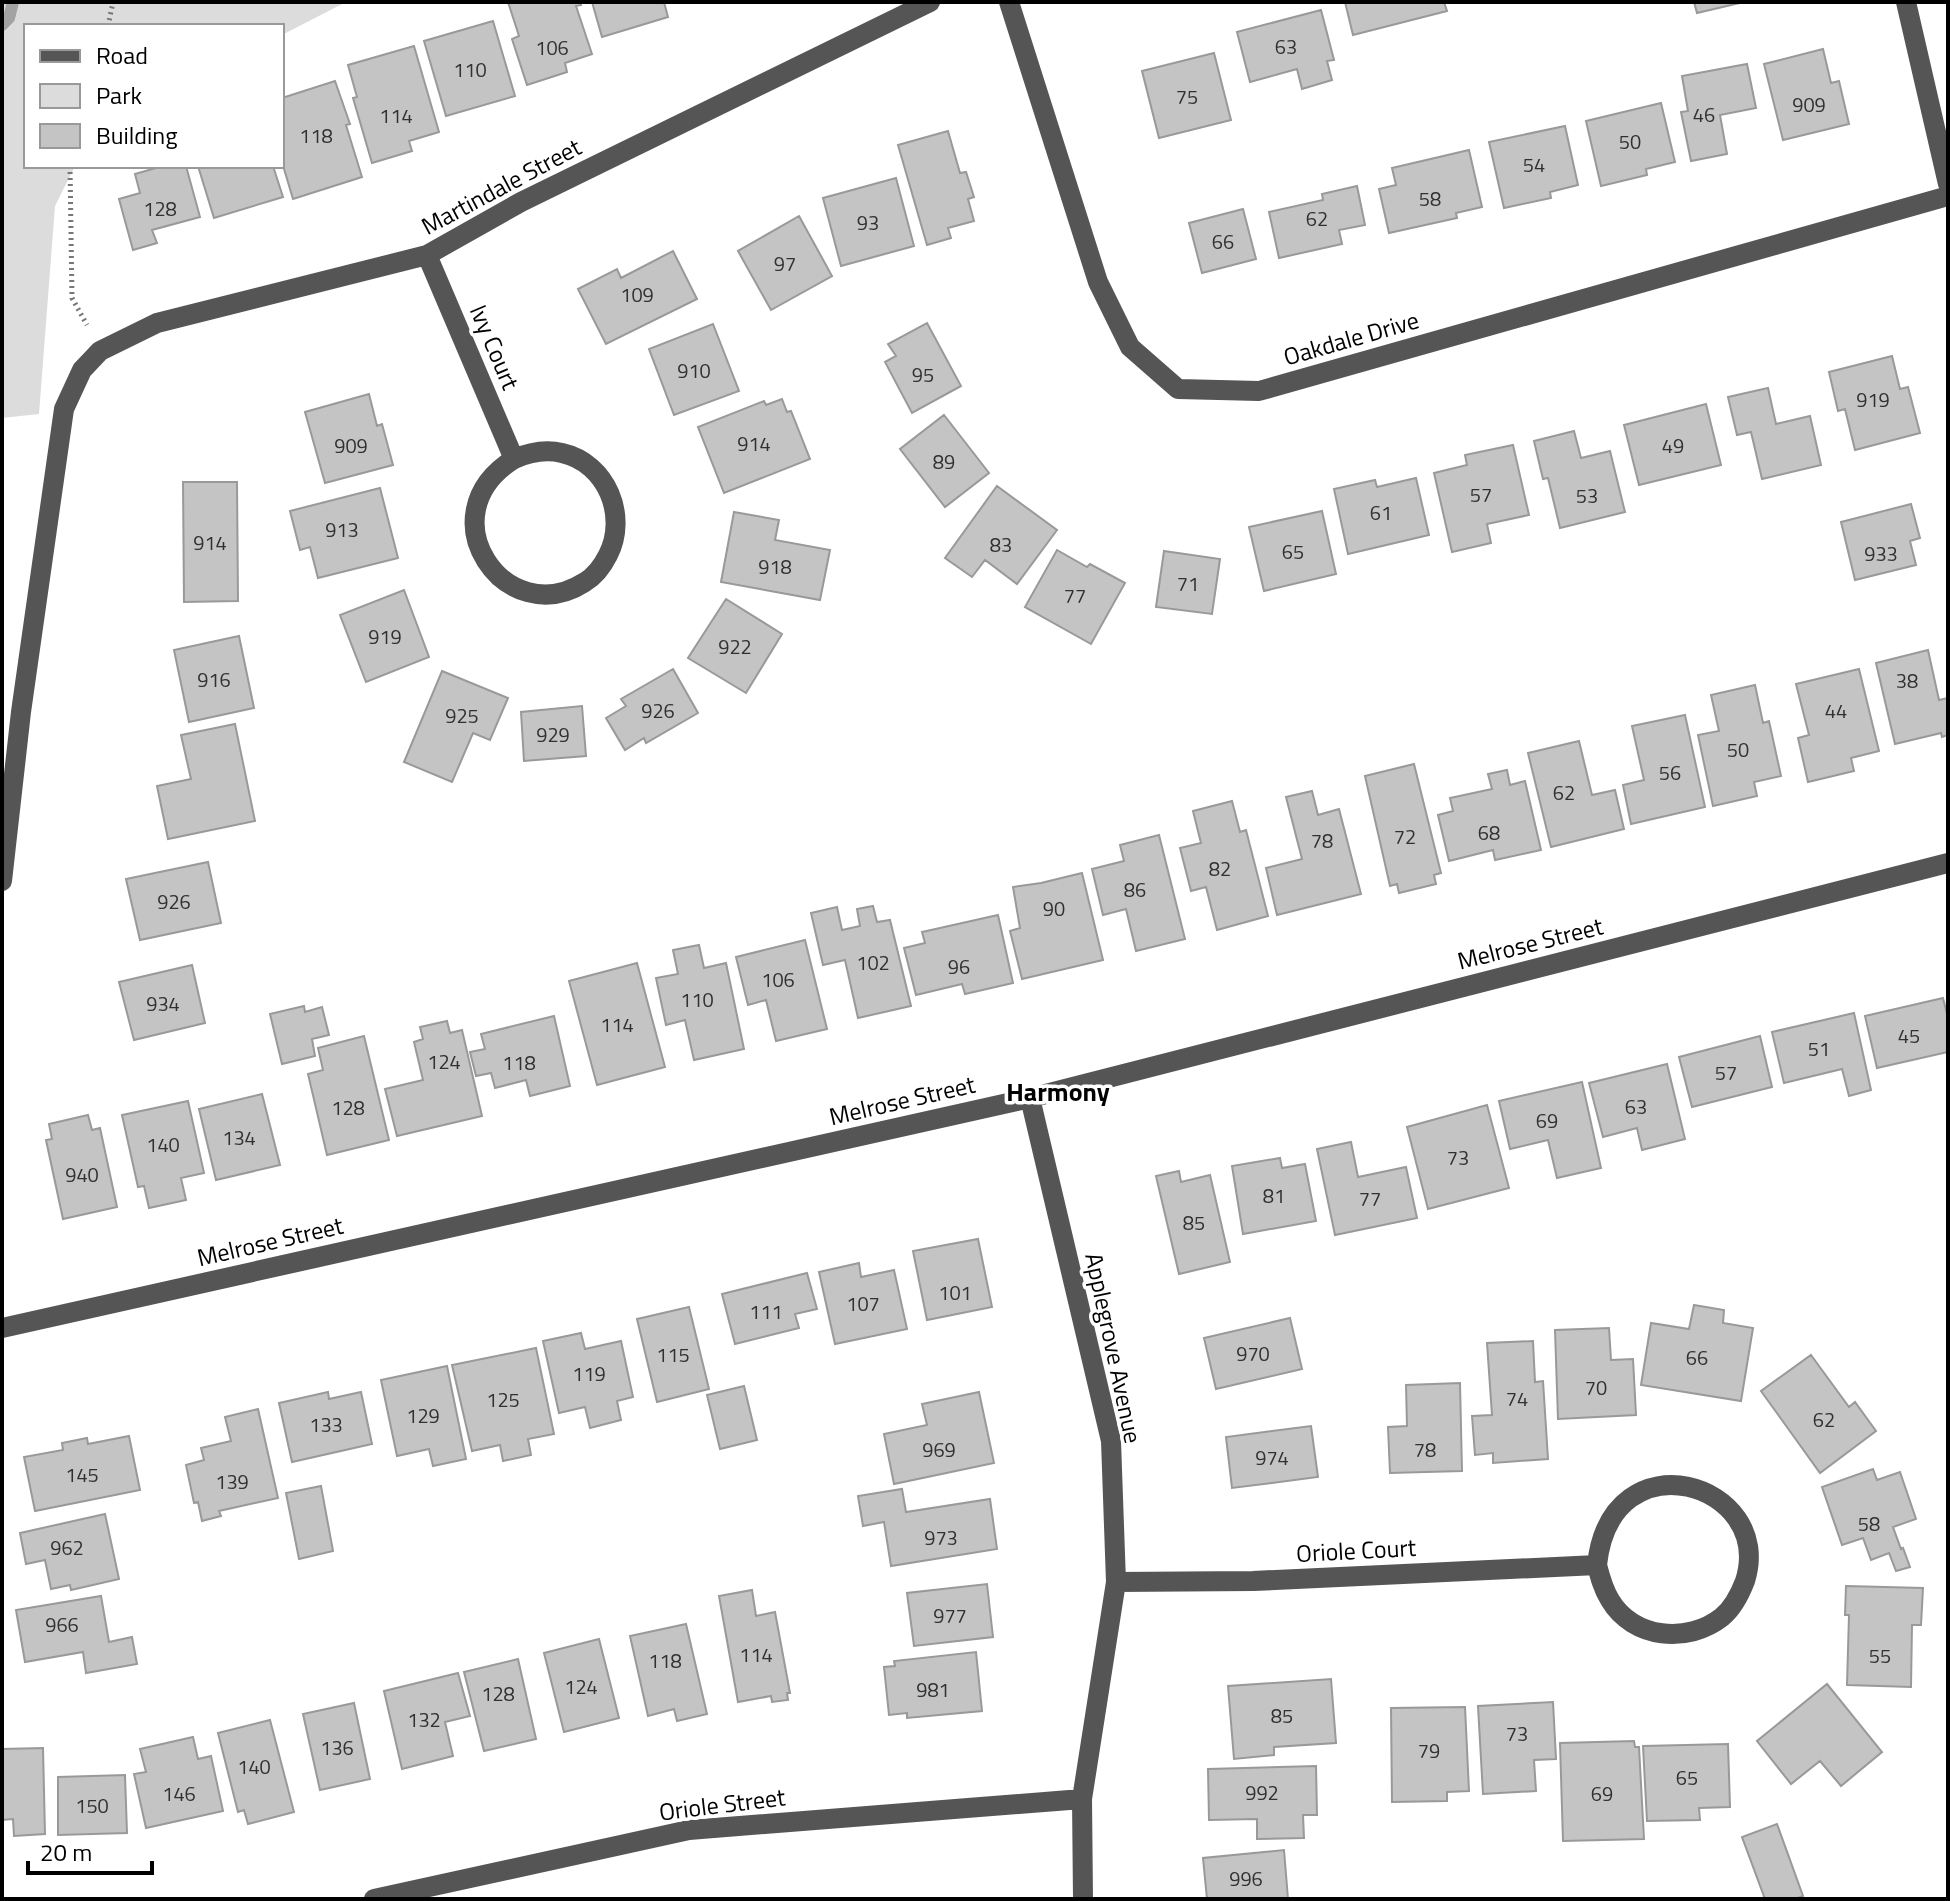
<svg xmlns="http://www.w3.org/2000/svg" width="1950" height="1901" font-family="'Titillium Web',sans-serif">
<rect width="100%" height="100%" fill="#fff"/>
<!-- green -->
<path fill="#dcdcdc" d="M2,2h344l-64,33v-9h-256v140h49l-20,40 -16,208 -37,4z"/>
<g fill="none" stroke-linecap="round" stroke-linejoin="round">
<!-- stream -->
<path stroke="#a3a3a3" stroke-width="12" d="M2,25l7,-7 4,-16"/>
</g>
<!-- building -->
<path fill="#c4c4c4" stroke="#999" stroke-width="2" d="M508,2h72l1,3 -5,1 16,48 -27,9 2,9 -40,13 -15,-46 7,-3z
M592,2h72l4,15 -66,20z
M1345,2h99l3,9 -94,24z
M1694,2h50l-47,11z
M1321,10l13,50 -7,1 5,19 -30,9 -5,-20 -47,13 -13,-50z
M493,21l22,75 -69,20 -22,-75z
M414,46l25,86 -30,9 3,10 -40,12 -19,-65 4,-1 -9,-32z
M1823,49l8,34 8,-2 10,43 -66,16 -19,-76z
M1214,53l17,67 -72,18 -17,-67z
M1747,64l9,44 -36,7 7,39 -36,7 -10,-49 7,-1 -6,-35z
M335,81l15,43 -4,1 16,52 -69,22 -11,-37v-64z
M1661,103l14,59 -29,7 1,6 -46,11 -15,-65z
M1565,126l13,59 -28,7 1,6 -47,10 -15,-66z
M948,131l12,42 6,-1 8,25 -6,2 6,22 -26,7 3,10 -24,7 -29,-100z
M1469,150l13,57 -26,6 1,5 -68,15 -10,-44 17,-4 -4,-17z
M163,166h23l14,51 -48,13 5,13 -24,7 -14,-51 21,-6 -5,-19z
M198,166h75l10,31 -69,21z
M896,178l18,68 -73,20 -18,-68z
M1357,186l8,39 -26,5 3,14 -63,14 -10,-46 54,-12 -1,-6z
M1243,209l13,50 -54,14 -13,-50z
M799,216l33,60 -61,34 -33,-59z
M673,251l24,48 -91,45 -28,-55 39,-20 4,9z
M927,323l34,63 -49,27 -27,-51 11,-6 -8,-12z
M713,324l26,67 -65,24 -25,-66z
M1892,356l8,33 8,-2 12,46 -65,17 -10,-41 -7,2 -9,-39z
M1768,388l8,36 34,-8 11,49 -59,14 -11,-47 -14,3 -9,-38z
M369,394l8,32 5,-2 11,41 -68,18 -20,-71z
M782,399l5,13 4,-1 19,48 -86,34 -26,-66 66,-26 2,4z
M1706,404l15,61 -82,20 -15,-60z
M944,415l45,58 -44,34 -45,-58z
M1574,431l7,27 29,-7 15,61 -65,16 -12,-50 -5,1 -9,-38z
M1513,445l16,70 -42,9 4,19 -39,9 -18,-79 33,-8 -2,-10z
M1416,478l13,57 -81,19 -14,-65 41,-9 2,7z
M183,482h54l1,119 -54,1z
M997,486l60,44 -40,54 -32,-24 -13,17 -27,-19z
M380,488l18,70 -80,20 -8,-31 -10,3 -10,-39z
M1911,504l9,34 -10,3 6,24 -61,15 -14,-58z
M1322,511l14,63 -72,17 -15,-64z
M734,512l45,8 -4,20 55,10 -10,50 -99,-18z
M1057,550l30,17 3,-3 35,19 -34,61 -66,-37z
M1164,551l56,8 -8,55 -56,-7z
M404,590l25,67 -63,25 -26,-67z
M726,599l56,35 -36,59 -58,-35z
M239,636l15,72 -65,14 -15,-72z
M1928,650l11,50 9,-2v37l-6,2 -1,-4 -46,11 -19,-81z
M673,669l25,44 -52,30 -2,-5 -19,12 -19,-32 20,-12 -5,-7z
M1859,669l20,82 -28,7 3,13 -46,11 -10,-44 11,-3 -13,-51z
M442,671l66,27 -18,42 -17,-7 -21,49 -48,-20z
M1755,685l8,38 6,-2 12,55 -27,6 3,14 -44,10 -15,-71 21,-4 -8,-36z
M582,706l4,50 -62,5 -3,-49z
M1685,715l20,92 -74,17 -8,-39 21,-5 -12,-54z
M235,724l20,97 -87,18 -11,-53 34,-7 -10,-44z
M1579,741l13,54 23,-5 9,39 -73,18 -23,-94z
M1414,764l27,109 -7,2 2,9 -37,9 -2,-9 -7,2 -25,-110z
M1507,770l3,15 15,-4 16,69 -46,10 -2,-10 -44,11 -11,-46 15,-4 -3,-13 42,-9 -4,-15z
M1312,791l6,24 21,-6 22,85 -84,21 -11,-47 36,-9 -16,-62z
M1232,801l8,31 6,-2 22,86 -51,14 -11,-43 -15,4 -11,-43 21,-5 -8,-32z
M1159,835l26,104 -49,12 -10,-42 -23,6 -11,-46 32,-8 -4,-16z
M208,862l13,61 -81,17 -14,-61z
M1082,873l21,87 -81,19 -12,-48 10,-3 -7,-41 28,-4z
M873,906l4,16 13,-2 21,86 -53,12 -13,-58 -22,5 -12,-52 26,-6 5,23 18,-4 -3,-17z
M998,915l15,68 -48,11 -3,-10 -46,11 -12,-47 21,-5 -3,-11z
M805,940l22,89 -51,12 -10,-41 -18,5 -12,-48z
M699,945l5,23 22,-5 18,86 -50,11 -9,-40 -19,5 -10,-47 22,-4 -5,-24z
M637,963l28,104 -68,18 -28,-104z
M192,965l13,58 -71,17 -15,-58z
M1943,998l5,20v34l-71,16 -12,-52z
M304,1006l1,6 17,-5 7,28 -17,4 3,17 -33,8 -12,-50z
M1854,1013l17,77 -22,6 -7,-27 -58,14 -12,-51z
M554,1016l16,70 -40,10 -4,-16 -31,8 -4,-15 -15,3 -6,-24 15,-3 -4,-15z
M447,1021l3,12 12,-3 20,86 -85,20 -12,-47 38,-9 -9,-38 9,-3 -3,-12z
M364,1036l25,104 -62,15 -19,-81 15,-4 -5,-22z
M1760,1036l12,51 -80,20 -13,-50z
M1667,1064l18,75 -43,11 -5,-22 -34,9 -14,-54z
M1582,1082l19,86 -44,10 -9,-38 -38,9 -11,-48z
M262,1094l18,71 -64,15 -17,-71z
M188,1101l16,72 -23,5 5,22 -37,8 -5,-22 -6,1 -16,-72z
M1487,1105l22,83 -81,21 -21,-82z
M88,1115l4,15 8,-2 17,79 -54,12 -17,-79 6,-1 -3,-15z
M1351,1142l7,35 48,-10 11,51 -82,17 -18,-86z
M1280,1158l2,10 23,-4 11,57 -73,13 -11,-68z
M1179,1171l2,11 29,-7 20,87 -51,12 -23,-98z
M978,1239l14,68 -65,13 -14,-69z
M859,1263l2,14 33,-7 13,59 -72,15 -16,-72z
M807,1273l10,36 -22,5 4,14 -64,16 -13,-50z
M1694,1305l30,5 -1,13 30,5 -12,73 -100,-16 10,-62 38,6z
M689,1307l20,82 -52,13 -20,-83z
M1290,1318l12,51 -86,20 -12,-51z
M1609,1328l2,32 22,-1 3,56 -78,4 -3,-89z
M581,1333l4,16 36,-8 12,56 -16,4 4,19 -31,8 -5,-21 -26,6 -16,-72z
M1533,1341l2,41 8,-1 5,78 -55,4v-10l-18,2 -3,-39 20,-1 -5,-72z
M536,1348l18,86 -26,5 3,16 -28,6 -3,-16 -28,6 -20,-86z
M1811,1355l38,52 6,-5 21,29 -56,42 -59,-82z
M447,1366l19,93 -33,7 -4,-17 -32,7 -16,-76z
M1460,1383l2,88 -72,2 -2,-46 19,-1 -1,-41z
M744,1386l13,54 -37,9 -13,-54z
M328,1392l1,7 32,-7 11,52 -80,18 -13,-59z
M979,1392l15,71 -100,21 -10,-50 43,-9 -5,-21z
M258,1409l20,89 -59,13 2,5 -19,5 -4,-19 -4,1 -8,-38 18,-5 -3,-12 30,-7 -6,-24z
M1311,1426l7,51 -86,11 -6,-51z
M129,1436l11,54 -105,21 -11,-54 39,-7 -1,-7 25,-5 1,6z
M1873,1469l4,11 23,-8 16,47 -23,8 8,22 2,-1 7,19 -14,4 -7,-18 -18,7 -8,-22 -21,7 -20,-58z
M321,1486l12,65 -34,8 -13,-66z
M902,1489l4,23 84,-13 7,50 -106,17 -7,-44 -21,4 -5,-30z
M105,1514l14,65 -48,11 -1,-5 -19,4 -6,-29 -19,4 -6,-31z
M987,1584l6,53 -79,9 -7,-53z
M1846,1586l77,2 -2,37h-9l-1,62 -64,-2 2,-70h-4z
M752,1590l4,26 19,-4 15,81h-3l1,7 -16,2 -1,-6 -33,6 -19,-106z
M101,1596l8,46 23,-5 5,27 -51,9 -3,-21 -58,10 -9,-52z
M686,1624l21,90 -30,7 -3,-12 -26,7 -18,-80z
M599,1639l20,79 -55,14 -20,-79z
M976,1652l6,59 -75,7v-5l-18,2 -5,-48 11,-1 -1,-5z
M518,1659l18,80 -52,12 -20,-79z
M458,1673l12,43 -25,6 8,34 -51,13 -18,-78z
M1331,1679l5,64 -62,4v8l-40,4 -6,-73z
M1827,1684l55,68 -41,34 -21,-25 -29,23 -34,-43z
M1553,1702l3,57 -22,1 2,31 -53,3 -5,-88z
M354,1703l16,76 -50,11 -17,-76z
M1465,1707l4,84 -22,1v9l-55,1 -1,-94z
M270,1720l24,92 -46,12 -4,-14 -6,2 -20,-79z
M193,1737l5,22 13,-3 12,55 -77,17 -12,-54 12,-2 -6,-23z
M1634,1741l1,6h4l5,92 -81,2 -3,-98z
M1728,1744l2,63 -31,1 1,12 -53,1 -4,-75z
M43,1748l2,86 -31,2 -1,-17 -11,1v-71z
M1316,1766l1,49h-14l1,23 -47,1v-20l-48,1 -1,-51z
M125,1775l2,58 -69,2v-58z
M1777,1824l26,72 -8,3h-30l-23,-62z
M1284,1850l4,49h-81l-4,-41z"/>
<g fill="none" stroke-linecap="round" stroke-linejoin="round">
<!-- path -->
<path stroke="#777" stroke-width="5" stroke-dasharray="2 4" stroke-linecap="butt" d="M108,26l5,-24
M70,166l2,132 15,27"/>
<!-- minor -->
<path stroke="#555" stroke-width="20" d="M1009,2l89,280 32,65 48,42 81,2 689,-195
M1906,2l42,182
M427,255l87,204c16,-7 31,-10 48,-6 45,10 66,63 46,102 -5,10 -13,21 -23,27 -79,51 -161,-67 -71,-123
M2,881l19,-169 43,-303 18,-39 18,-19 57,-28 270,-68 94,-53 409,-200
M1030,1098l81,343 5,141 -34,217 1,100
M2,1328l1028,-230 918,-235
M1116,1582l137,-1 344,-16c14,-132 179,-82 148,16 -5,13 -12,27 -23,36 -34,27 -89,22 -112,-17 -7,-11 -10,-23 -13,-35
M374,1899l315,-69 393,-31"/>
</g>
<g text-anchor="middle" dominant-baseline="central" stroke-width="7" stroke-linejoin="round" paint-order="stroke">
<!-- number labels -->
<g font-size="20" fill="#313131">
<text x="1286" y="46">63</text>
<text x="552" y="47">106</text>
<text x="470" y="69">110</text>
<text x="1187" y="96">75</text>
<text x="1809" y="104">909</text>
<text x="1704" y="114">46</text>
<text x="396" y="115">114</text>
<text x="316" y="135">118</text>
<text x="1630" y="141">50</text>
<text x="1534" y="164">54</text>
<text x="1430" y="198">58</text>
<text x="160" y="208">128</text>
<text x="1317" y="218">62</text>
<text x="868" y="222">93</text>
<text x="1223" y="241">66</text>
<text x="785" y="263">97</text>
<text x="637" y="294">109</text>
<text x="694" y="370">910</text>
<text x="923" y="374">95</text>
<text x="1873" y="399">919</text>
<text x="754" y="443">914</text>
<text x="351" y="445">909</text>
<text x="1673" y="445">49</text>
<text x="944" y="461">89</text>
<text x="1481" y="494">57</text>
<text x="1587" y="495">53</text>
<text x="1381" y="512">61</text>
<text x="342" y="529">913</text>
<text x="210" y="542">914</text>
<text x="1001" y="544">83</text>
<text x="1293" y="551">65</text>
<text x="1881" y="553">933</text>
<text x="775" y="566">918</text>
<text x="1188" y="583">71</text>
<text x="1075" y="595">77</text>
<text x="385" y="636">919</text>
<text x="735" y="646">922</text>
<text x="214" y="679">916</text>
<text x="1907" y="680">38</text>
<text x="658" y="710">926</text>
<text x="1836" y="710">44</text>
<text x="462" y="715">925</text>
<text x="553" y="734">929</text>
<text x="1738" y="749">50</text>
<text x="1670" y="772">56</text>
<text x="1564" y="792">62</text>
<text x="1489" y="832">68</text>
<text x="1405" y="836">72</text>
<text x="1322" y="840">78</text>
<text x="1220" y="868">82</text>
<text x="1135" y="889">86</text>
<text x="174" y="901">926</text>
<text x="1054" y="908">90</text>
<text x="873" y="962">102</text>
<text x="959" y="966">96</text>
<text x="778" y="979">106</text>
<text x="697" y="999">110</text>
<text x="163" y="1003">934</text>
<text x="617" y="1024">114</text>
<text x="1909" y="1035">45</text>
<text x="1819" y="1048">51</text>
<text x="444" y="1061">124</text>
<text x="519" y="1062">118</text>
<text x="1726" y="1072">57</text>
<text x="1636" y="1106">63</text>
<text x="348" y="1107">128</text>
<text x="1547" y="1120">69</text>
<text x="239" y="1137">134</text>
<text x="163" y="1144">140</text>
<text x="1458" y="1157">73</text>
<text x="82" y="1174">940</text>
<text x="1274" y="1195">81</text>
<text x="1370" y="1198">77</text>
<text x="1194" y="1222">85</text>
<text x="955" y="1292">101</text>
<text x="863" y="1303">107</text>
<text x="766" y="1311">111</text>
<text x="1253" y="1353">970</text>
<text x="673" y="1354">115</text>
<text x="1697" y="1357">66</text>
<text x="589" y="1373">119</text>
<text x="1596" y="1387">70</text>
<text x="1517" y="1398">74</text>
<text x="503" y="1399">125</text>
<text x="423" y="1415">129</text>
<text x="1824" y="1419">62</text>
<text x="326" y="1424">133</text>
<text x="939" y="1449">969</text>
<text x="1425" y="1449">78</text>
<text x="1272" y="1457">974</text>
<text x="82" y="1474">145</text>
<text x="232" y="1481">139</text>
<text x="1869" y="1523">58</text>
<text x="941" y="1537">973</text>
<text x="67" y="1547">962</text>
<text x="950" y="1615">977</text>
<text x="62" y="1624">966</text>
<text x="756" y="1654">114</text>
<text x="1880" y="1655">55</text>
<text x="665" y="1660">118</text>
<text x="581" y="1686">124</text>
<text x="933" y="1689">981</text>
<text x="498" y="1693">128</text>
<text x="1282" y="1715">85</text>
<text x="424" y="1719">132</text>
<text x="1517" y="1733">73</text>
<text x="337" y="1747">136</text>
<text x="1429" y="1750">79</text>
<text x="254" y="1766">140</text>
<text x="1687" y="1777">65</text>
<text x="1262" y="1792">992</text>
<text x="179" y="1793">146</text>
<text x="1602" y="1793">69</text>
<text x="92" y="1805">150</text>
<text x="1246" y="1878">996</text>
</g>
<!-- street labels -->
<g font-size="24" fill="#000" stroke="#fff">
<text transform="translate(501 186) rotate(-28)">Martindale Street</text>
<text transform="translate(1351 338) rotate(-16)">Oakdale Drive</text>
<text transform="translate(495 347) rotate(67)">Ivy Court</text>
<text transform="translate(1530 943) rotate(-14)">Melrose Street</text>
<text transform="translate(902 1100) rotate(-13)">Melrose Street</text>
<text transform="translate(270 1241) rotate(-13)">Melrose Street</text>
<text transform="translate(1114 1348) rotate(78)">Applegrove Avenue</text>
<text transform="translate(1356 1550) rotate(-3)">Oriole Court</text>
<text transform="translate(722 1804) rotate(-7)">Oriole Street</text>
</g>
<!-- neighbourhood labels -->
<g font-size="26" font-weight="bold" fill="#000" stroke="#fff">
<text x="1058" y="1091">Harmony</text>
</g>
</g>
<!-- border -->
<rect width="1950" height="1901" fill="none" stroke="#000000" stroke-width="8"/>
<!-- legend -->
<rect x="24" y="24" width="260" height="144" fill="#ffffff" stroke="#999999" stroke-width="2"/>
<rect x="40" y="50" width="40" height="12" fill="#555555" stroke="#999999" stroke-width="2"/>
<text x="96" y="64" font-size="24" fill="#000000">Road</text>
<rect x="40" y="84" width="40" height="24" fill="#dcdcdc" stroke="#999999" stroke-width="2"/>
<text x="96" y="104" font-size="24" fill="#000000">Park</text>
<rect x="40" y="124" width="40" height="24" fill="#c4c4c4" stroke="#999999" stroke-width="2"/>
<text x="96" y="144" font-size="24" fill="#000000">Building</text>
<!-- scale -->
<path d="M28 1861v12h124v-12" fill="none" stroke="#000000" stroke-width="4"/>
<text x="40" y="1861" font-size="24" fill="#000000" stroke="#ffffff" stroke-width="6" paint-order="stroke">20 m</text>
</svg>
